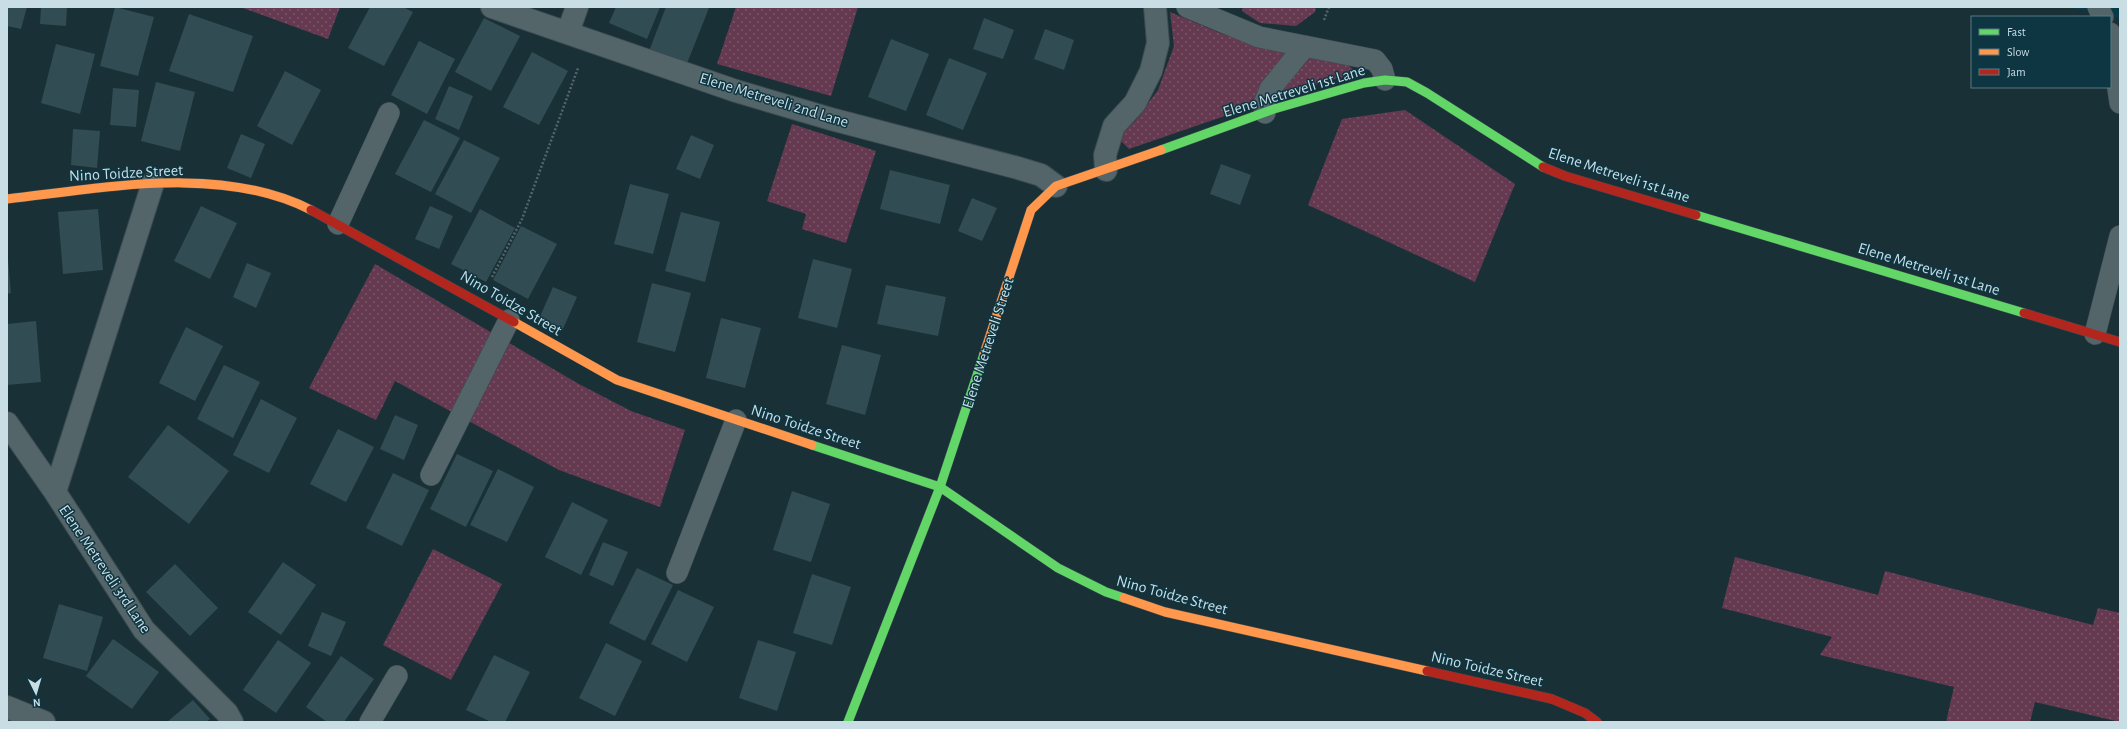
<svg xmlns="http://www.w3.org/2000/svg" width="2127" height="729" font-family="'Alegreya Sans',sans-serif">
<defs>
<pattern id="grass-dots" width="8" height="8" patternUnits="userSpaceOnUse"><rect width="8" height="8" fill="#653a51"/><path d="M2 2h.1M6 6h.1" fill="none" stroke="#7a566a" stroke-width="1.8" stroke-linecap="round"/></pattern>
</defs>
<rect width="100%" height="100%" fill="#193036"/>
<!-- built -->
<path fill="#083a49" d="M2068,7h52v12z"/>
<!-- grass -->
<path fill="url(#grass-dots)" d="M240,7h100l-12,32z
M736,7h122l-27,89 -114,-32z
M1243,7h73l-1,5 -19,14 -36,-3 -18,-12z
M1170,12l50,21 55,18 73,14 7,6 -4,4 -27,7 -195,67 -8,-8 -2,-6 16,-14 23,-31 16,-44z
M1405,110l110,74 -40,98 -167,-77 34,-86z
M792,124l84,27 -30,92 -44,-14 4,-15 -39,-13z
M375,264l202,119 54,28 54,19 -25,77 -101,-37 -164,-89 -19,39 -67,-32z
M433,549l69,35 -51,96 -68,-35z
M1735,557l143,38 7,-24 208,54 5,-17 22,5v109l-85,-20 -5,20h-84l8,-35 -134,-32 12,-18 -110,-29z"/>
<!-- building -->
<path fill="#324c54" d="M7,7h20l-6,22 -14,-3z
M41,7h26l-1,19 -26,-2z
M115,7l39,10 -16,59 -38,-10z
M370,7h33l10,5 -29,54 -36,-18z
M616,7h44l-13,32 -38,-16z
M666,7l43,1 -23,58 -37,-15z
M189,14l64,22 -20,56 -64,-21z
M484,18l36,18 -29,55 -36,-19z
M984,18l30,12 -11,29 -30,-10z
M1045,29l29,11 -10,30 -30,-11z
M891,39l38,15 -23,57 -38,-14z
M419,41l36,18 -28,55 -36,-19z
M56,44l39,10 -15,60 -39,-11z
M532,52l36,19 -29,54 -36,-18z
M949,58l38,15 -24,57 -37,-15z
M285,71l36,19 -29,55 -35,-19z
M156,82l39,10 -15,59 -39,-10z
M449,86l24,10 -14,34 -24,-11z
M113,88l26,2 -3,37 -26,-2z
M424,120l36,18 -29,54 -36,-18z
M73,129l27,2 -3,37 -26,-3z
M241,134l24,10 -14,34 -24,-10z
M691,135l23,10 -14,34 -24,-10z
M464,140l36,18 -29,55 -36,-19z
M1221,164l30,11 -11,30 -30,-11z
M890,170l60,15 -10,39 -60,-15z
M630,184l39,10 -16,60 -39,-10z
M972,198l25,10 -15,33 -24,-10z
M201,206l36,17 -27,56 -36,-18z
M430,206l23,10 -14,33 -24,-10z
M98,209l5,61 -40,4 -5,-62z
M480,209l35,19 -29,54 -35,-18z
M681,212l39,10 -15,60 -40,-11z
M521,226l36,18 -29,55 -35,-19z
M8,259l3,34 -4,1v-34z
M813,259l39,10 -15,59 -39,-10z
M247,263l24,10 -15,35 -23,-11z
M652,283l39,10 -16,59 -38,-10z
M886,285l60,12 -8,39 -61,-12z
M553,287l24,10 -15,34 -24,-10z
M721,318l40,10 -16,60 -39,-10z
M36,321l5,61 -34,3v-61z
M186,327l37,19 -28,55 -36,-18z
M842,345l39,10 -16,60 -39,-11z
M224,365l36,17 -27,56 -36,-19z
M261,399l36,19 -28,55 -36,-18z
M395,415l23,10 -14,35 -24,-11z
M168,425l61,46 -40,53 -61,-47z
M338,429l36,18 -28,55 -36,-18z
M457,454l36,17 -27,56 -36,-18z
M498,469l36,18 -27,55 -37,-17z
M393,473l36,17 -27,56 -36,-18z
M792,491l38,13 -19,58 -38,-12z
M572,502l36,18 -27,55 -36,-18z
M603,542l25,10 -15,34 -24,-11z
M283,562l33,23 -35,50 -33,-23z
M175,564l43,44 -28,28 -44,-44z
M637,568l36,17 -28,56 -36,-18z
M812,574l39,13 -19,58 -39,-12z
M678,590l36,17 -27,55 -36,-18z
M59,604l44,13 -16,54 -44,-13z
M322,612l24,10 -15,34 -23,-10z
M113,639l46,33 -27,37 -46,-33z
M278,640l33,23 -35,50 -33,-23z
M758,640l38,12 -19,59 -38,-13z
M606,643l36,18 -27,55 -36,-18z
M494,655l36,17 -25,50h-14l-25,-12z
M341,656l33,23 -30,43h-17l-21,-15z
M193,700l17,19 -4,3h-39z"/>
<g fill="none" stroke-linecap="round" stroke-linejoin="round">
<!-- lane casing -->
<g stroke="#3a4b50" stroke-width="22">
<path id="lane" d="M1187,7l72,30 116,23 7,9 3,11
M2098,7l5,10
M2110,33l10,70
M1265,113l-1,-9 6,-15 35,-43
M338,224l51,-111
M2095,334l25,-98
M431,475l78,-155
M677,573l59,-153
M370,722l27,-46"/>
</g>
<!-- street casing -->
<g stroke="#3a4b50" stroke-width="24">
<path id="street" d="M492,7l244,84 95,28 187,49 23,7 15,11
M568,32l9,-25
M1106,170l-1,-15 9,-29 21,-23 16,-32 7,-28 -3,-36
M7,423l48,69 89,138 83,83 5,9
M55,492l98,-309
M7,707l37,15"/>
</g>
<!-- fast casing -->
<g stroke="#3a4b50" stroke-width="10">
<path id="fast" d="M1161,150l113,-41 90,-26 21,-3 22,2 20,11 116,74
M1696,215l328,98
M812,445l128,42 118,81 48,24 18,6
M848,722l92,-235 44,-133"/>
</g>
<!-- slow casing -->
<g stroke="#3a4b50" stroke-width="10">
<path id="slow" d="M7,199c97,-11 214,-35 304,11
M514,322l103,58 195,65
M984,354l47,-144 25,-24 105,-36
M1124,598l41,14 262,59"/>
</g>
<!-- jam casing -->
<g stroke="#3a4b50" stroke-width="10">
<path id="jam" d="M1543,167l22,9 131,39
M311,210l203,112
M2024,313l96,29
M1427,671l125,28 33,14 12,9"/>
</g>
<!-- path -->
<path stroke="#55666a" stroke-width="2.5" stroke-dasharray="2 2" stroke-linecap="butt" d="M1324,20l5,-13
M492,277l30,-58 56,-151"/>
<!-- lane -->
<use href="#lane" stroke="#546569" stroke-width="21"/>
<!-- street -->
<use href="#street" stroke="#546569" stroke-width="22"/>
<!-- fast -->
<use href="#fast" stroke="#63d668" stroke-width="9"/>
<!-- slow -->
<use href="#slow" stroke="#ff974d" stroke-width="9"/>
<!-- jam -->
<use href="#jam" stroke="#b3261e" stroke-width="9"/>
</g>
<g text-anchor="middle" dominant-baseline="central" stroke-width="3" stroke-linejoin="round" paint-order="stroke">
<!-- street labels -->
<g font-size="16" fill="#c9dde5" stroke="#0d3642">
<text transform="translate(1294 91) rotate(-17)">Elene Metreveli 1st Lane</text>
<text transform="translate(774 100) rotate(17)">Elene Metreveli 2nd Lane</text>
<text transform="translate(126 173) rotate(-3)">Nino Toidze Street</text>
<text transform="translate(1619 175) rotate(18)">Elene Metreveli 1st Lane</text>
<text transform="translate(1929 269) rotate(17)">Elene Metreveli 1st Lane</text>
<text transform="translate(511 303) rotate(30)">Nino Toidze Street</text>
<text transform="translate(988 343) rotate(-72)">Elene Metreveli Street</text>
<text transform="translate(806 427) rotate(18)">Nino Toidze Street</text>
<text transform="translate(105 569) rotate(56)">Elene Metreveli 3rd Lane</text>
<text transform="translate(1172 595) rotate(15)">Nino Toidze Street</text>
<text transform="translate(1487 669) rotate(13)">Nino Toidze Street</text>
</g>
</g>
<!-- border -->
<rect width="2127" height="729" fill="none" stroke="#c9dde5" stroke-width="16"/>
<!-- legend -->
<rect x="1971" y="16" width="140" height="72" fill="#0d3642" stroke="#587983"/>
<rect x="1979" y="29" width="20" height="6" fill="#63d668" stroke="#587983"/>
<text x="2007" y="36" font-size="12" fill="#c9dde5">Fast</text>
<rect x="1979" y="49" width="20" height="6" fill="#ff974d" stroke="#587983"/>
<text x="2007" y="56" font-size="12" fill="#c9dde5">Slow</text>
<rect x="1979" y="69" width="20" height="6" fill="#b3261e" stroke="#587983"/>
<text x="2007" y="76" font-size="12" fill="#c9dde5">Jam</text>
<!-- north arrow -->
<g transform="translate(36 693) rotate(175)" stroke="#0d3642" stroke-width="3" paint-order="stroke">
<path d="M0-3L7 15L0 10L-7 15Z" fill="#c9dde5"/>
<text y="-6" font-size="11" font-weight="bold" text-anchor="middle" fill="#c9dde5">N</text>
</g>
</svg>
